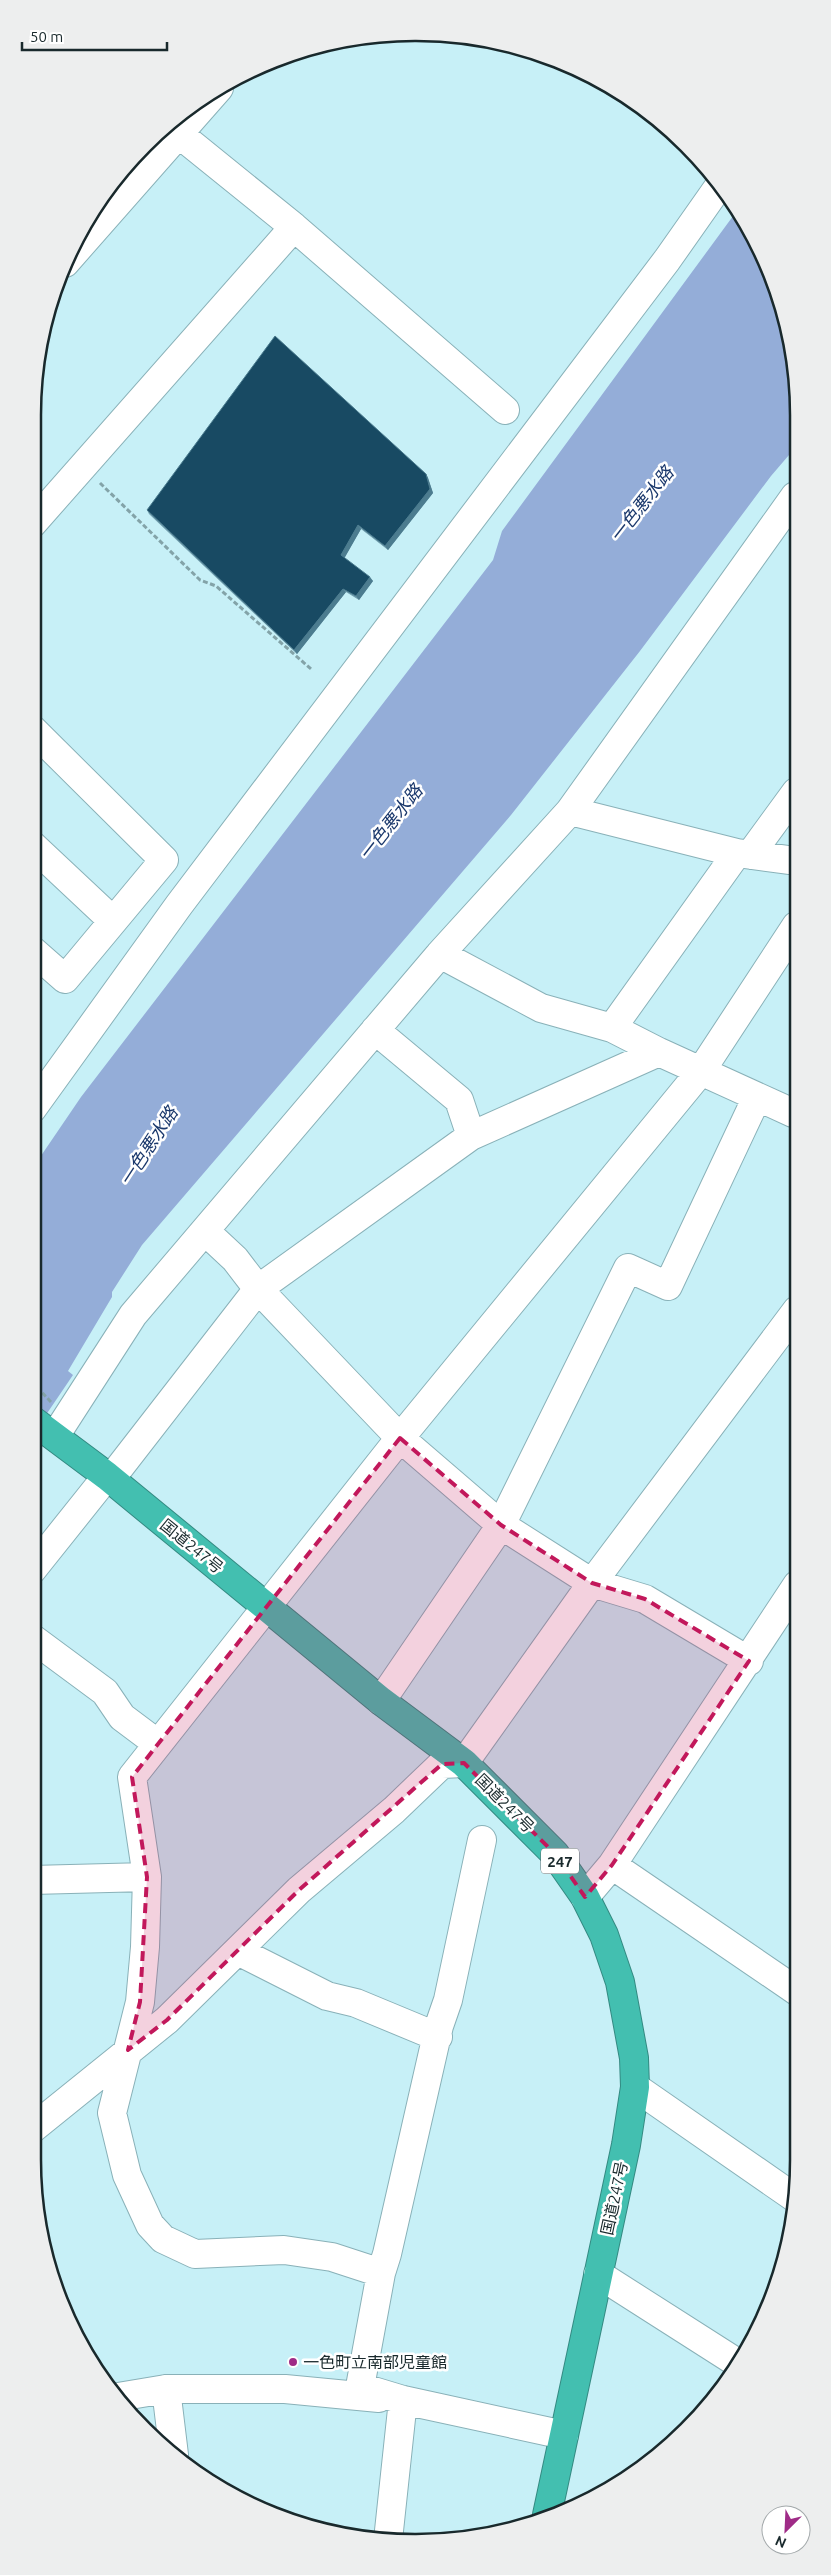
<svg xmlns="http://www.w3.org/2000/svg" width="831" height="2575" font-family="Ubuntu,'Noto Sans JP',sans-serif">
<rect width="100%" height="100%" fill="#c7f0f7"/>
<!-- water -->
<path fill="#94add8" d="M736,212l23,34 36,119v83l-24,28 -131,175 -129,164 -369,430 -30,47v5l-44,74 5,4 -40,59 -1,-265 49,-72 412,-537 9,-29z"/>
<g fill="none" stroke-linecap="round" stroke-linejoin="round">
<!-- minor casing -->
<g stroke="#89b1b8" stroke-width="30">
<path id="minor" d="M179,134l115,93 211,183
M65,263l154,-175
M32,524l262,-297
M32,729l132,131 -99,119 -33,-29
M570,811l167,42 59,8
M32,845l81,76
M750,855l46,-63
M440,954l101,54 71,20 47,24
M612,1028l125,-175
M375,1030l84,70 12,36
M32,1109l147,-204 488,-645 52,-74
M205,1231l30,28 23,30 142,149 101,87 91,58 53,16 104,62
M55,1436l78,-121 307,-361 130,-143 225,-315
M32,1570l75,-94 9,-4 142,-183 213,-153 188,-84 134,61 4,-3
M32,1638l73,54 17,25 36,27
M381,1701l120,-176 127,-257 40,18 88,-187
M482,1840l-34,160 -9,26 -52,228 -6,19 -21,114 43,13 161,35
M612,1865l186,127
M32,1880l115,-3
M585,1897l27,-32 185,-280
M238,1951l89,45 29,7 82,34
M635,2087l160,111
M32,2129l135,-109 132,-130 95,-80 48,-46 22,-1 128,-180 205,-273
M381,2273l-49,-16 -48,-7 -89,4 -32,-15 -13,-14 -23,-50 -15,-62 28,-111 5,-55 2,-70 -15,-100 268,-339 301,-367 95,-145
M598,2274l141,90
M166,2389l8,66
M118,2397l48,-8h119l94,9
M388,2540l15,-140"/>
</g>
<!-- highway casing -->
<g stroke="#348a82" stroke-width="30">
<path id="highway" d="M32,1420l75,56 274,225 83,62 91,91 30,43 19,38 16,47 14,76 1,29 -9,58 -79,370"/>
</g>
<!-- path -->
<path stroke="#83a3a8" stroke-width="3" stroke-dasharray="5 2.5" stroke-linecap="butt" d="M100,483l100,97 16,6 95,83
M32,1382l19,20"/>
<!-- minor -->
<use href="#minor" stroke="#fff" stroke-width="28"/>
<!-- highway -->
<use href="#highway" stroke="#43bfb0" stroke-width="28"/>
</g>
<!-- wall -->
<path fill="#709dad" d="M426,474l2,4 5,15 -45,57 -27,-21 -17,29 29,23 -14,19 -13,-8 -49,62 -148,-140 -2,-4z"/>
<!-- shaded-wall -->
<path fill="#4c7c8f" d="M426,474l2,4 5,15 -45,57 -3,-4z
M358,525l3,4 -17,30 -3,-4z
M370,577l3,4 -14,19 -3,-4z
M343,589l3,3 -49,62 -3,-4z"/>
<!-- building -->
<path fill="#184a63" stroke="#4c7c8f" d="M275,336l151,138 4,15 -45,57 -27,-21 -17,30 29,22 -14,19 -13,-7 -49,61 -147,-140z"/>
<!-- marked area -->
<path fill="#c2185b" fill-opacity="0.2" stroke="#c2185b" stroke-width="4" stroke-dasharray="10 6" stroke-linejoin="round" d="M400,1438l101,87 91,58 53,16 104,62 -137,204 -27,32 -30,-43 -91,-91 -22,1 -143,126 -132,130 -39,30 12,-48 7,-125 -15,-100z"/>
<!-- markers -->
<circle fill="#9f2b87" stroke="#fff" stroke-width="2" cx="293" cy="2362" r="5"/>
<g text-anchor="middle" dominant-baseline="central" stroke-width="5" stroke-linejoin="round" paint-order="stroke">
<!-- shield labels -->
<rect fill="#fff" stroke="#5e696b" stroke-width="1" x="541" y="1848.5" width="38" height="25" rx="4"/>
<g font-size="15" font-weight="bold" fill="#19292c">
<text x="560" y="1861">247</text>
</g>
<!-- street labels -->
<g font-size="16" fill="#19292c" stroke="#fff">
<text transform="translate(192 1546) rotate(39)">国道247号</text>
<text transform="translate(505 1803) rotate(45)">国道247号</text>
<text transform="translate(614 2198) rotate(-78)">国道247号</text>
</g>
<!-- poi labels -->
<g font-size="16" fill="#19292c" stroke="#fff" text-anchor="start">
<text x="303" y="2362">一色町立南部児童館</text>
</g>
<!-- water labels -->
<g font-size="18" font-style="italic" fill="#1a386c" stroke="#fff">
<text transform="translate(641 504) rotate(-52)">一色悪水路</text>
<text transform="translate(390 822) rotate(-52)">一色悪水路</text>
<text transform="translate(148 1146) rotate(-57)">一色悪水路</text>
</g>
</g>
<!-- crop -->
<path d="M0 0H831V2575H0ZM415 41H416A374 374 0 0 1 790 415V2160A374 374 0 0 1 416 2534H415A374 374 0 0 1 41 2160V415A374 374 0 0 1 415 41Z" fill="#edeeee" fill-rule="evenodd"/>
<path fill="none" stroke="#19292c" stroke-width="2.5" d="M415 41H416A374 374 0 0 1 790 415V2160A374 374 0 0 1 416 2534H415A374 374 0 0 1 41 2160V415A374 374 0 0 1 415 41Z"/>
<!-- north arrow -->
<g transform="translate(786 2530) rotate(204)"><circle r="24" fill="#ffffff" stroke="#a3a9ab"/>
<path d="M0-4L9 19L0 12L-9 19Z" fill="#9f2b87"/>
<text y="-8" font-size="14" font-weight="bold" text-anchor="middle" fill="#19292c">N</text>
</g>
<!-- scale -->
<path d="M22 42v8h145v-8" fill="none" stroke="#19292c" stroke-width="2.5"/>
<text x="30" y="42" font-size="15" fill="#19292c" stroke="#ffffff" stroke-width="4" paint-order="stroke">50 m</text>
</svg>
